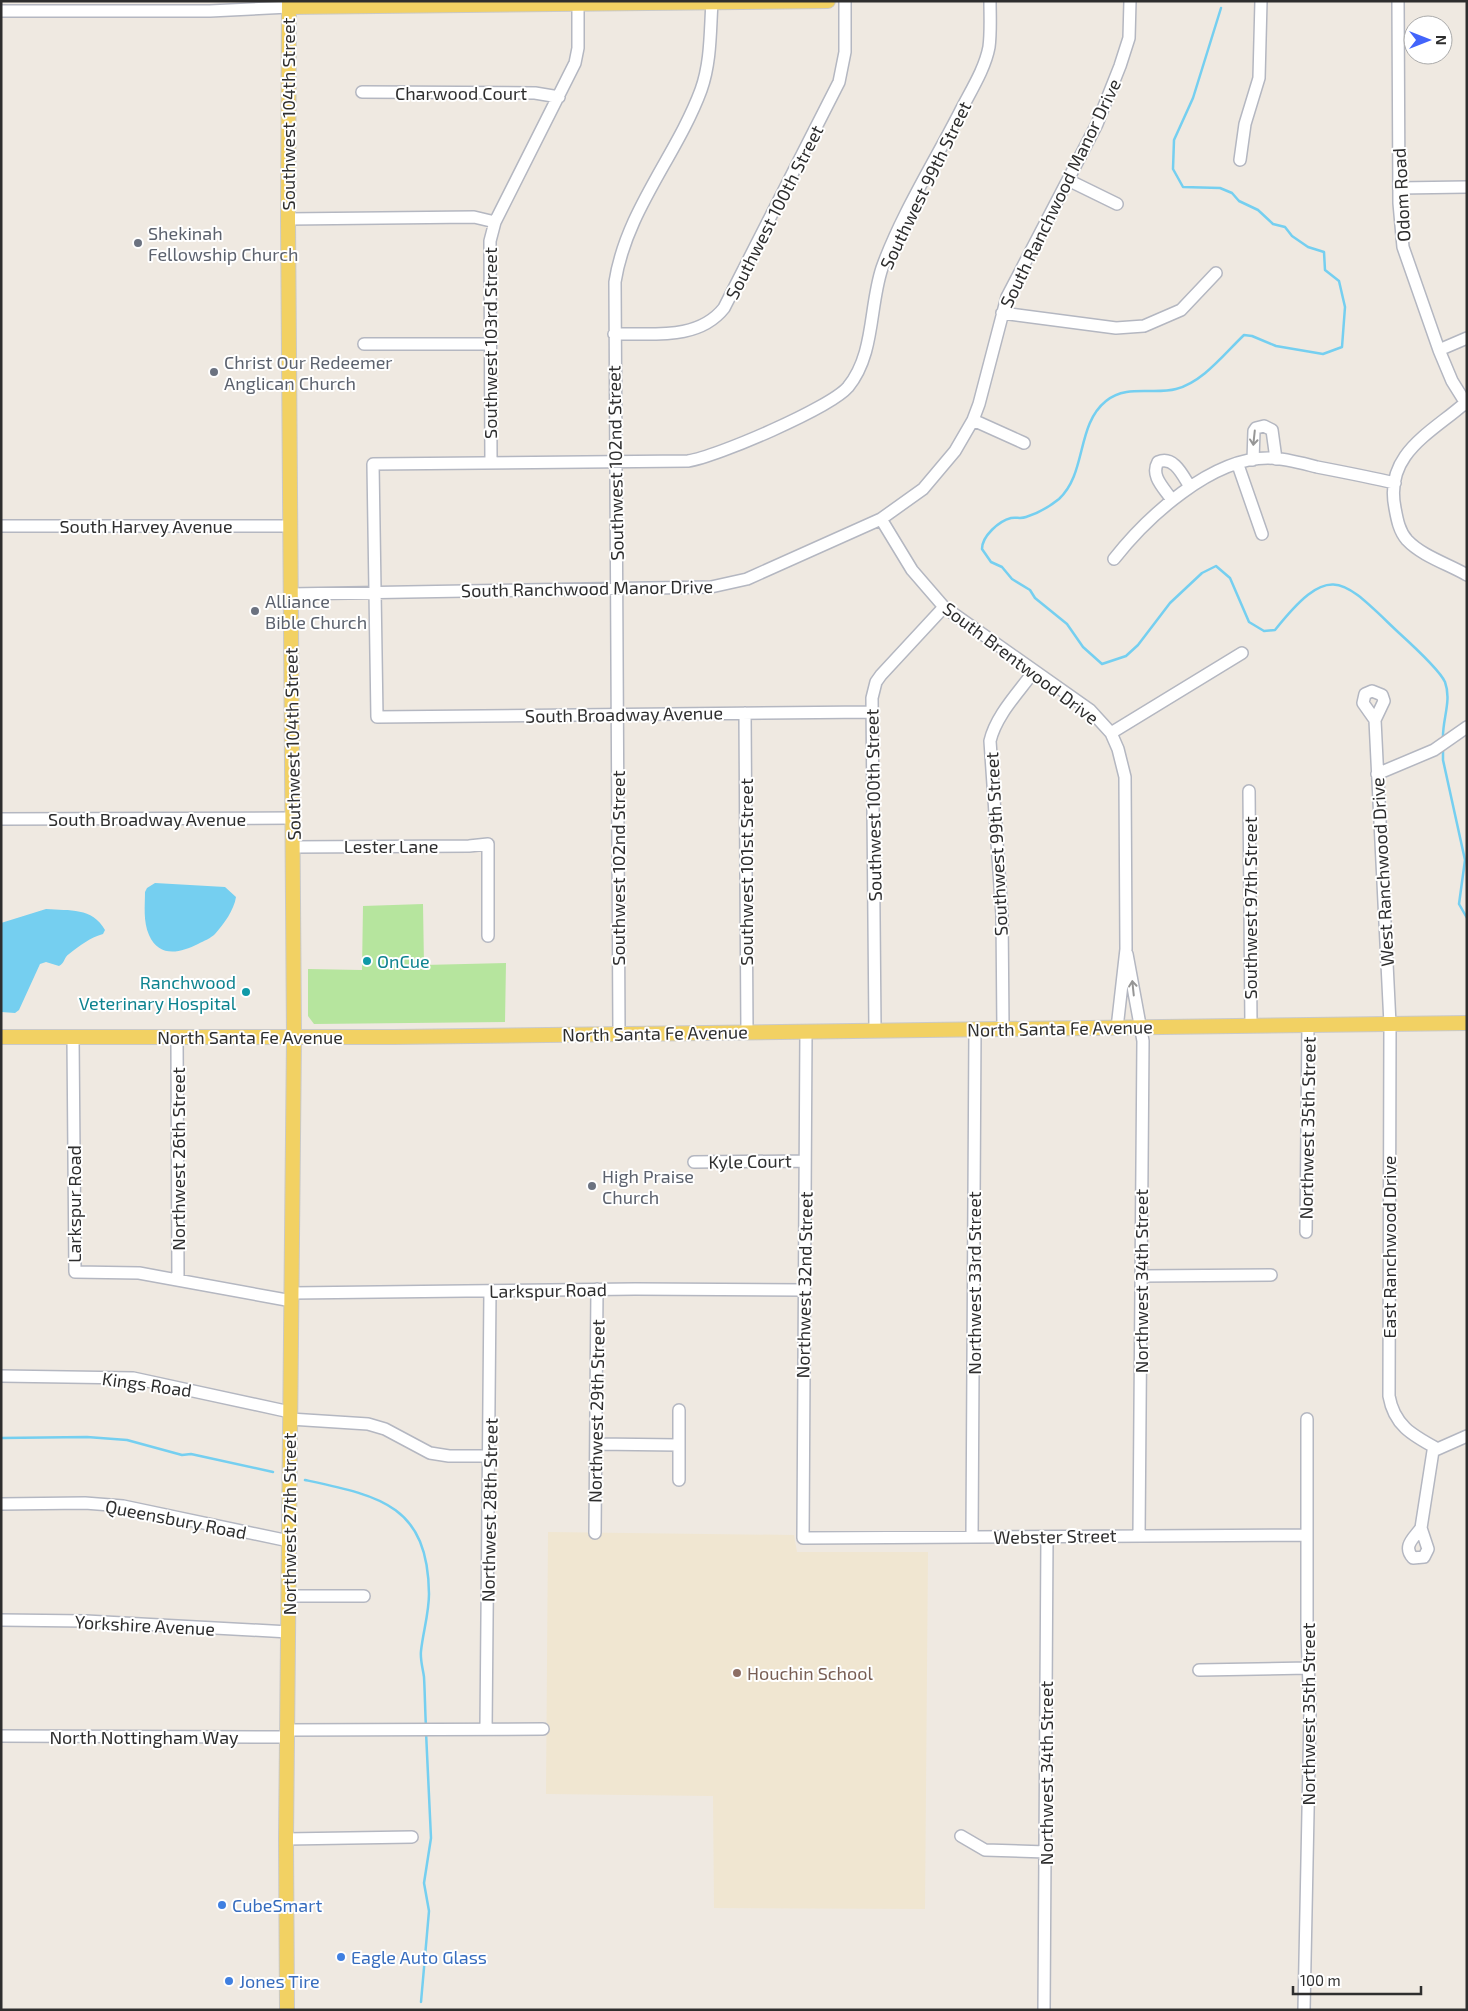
<svg xmlns="http://www.w3.org/2000/svg" width="1468" height="2011" font-family="'Exo 2',sans-serif">
<rect width="100%" height="100%" fill="#efe9e1"/>
<!-- education -->
<path fill="#f0e6d1" d="M548,1532l246,3 3,17h131l-3,357 -211,-1 -1,-112 -167,-2z"/>
<!-- green -->
<path fill="#b6e59e" d="M423,904l1,61 82,-2 -1,59 -191,2 -6,-8v-47l54,1 1,-64z"/>
<!-- water -->
<path fill="#75cff0" d="M155,883l70,4 11,10c-2,13 -12,27 -21,37 -4,4 -11,7 -17,10 -18,9 -39,14 -49,-9 -6,-14 -4,-29 -4,-43l2,-4z
M46,909c24,2 46,-2 59,21l-2,4c-12,3 -24,12 -34,20 -5,3 -4,9 -10,12l-13,-4 -6,2 -21,46 -4,3 -14,-1v-89z"/>
<g fill="none" stroke-linecap="round" stroke-linejoin="round">
<!-- stream -->
<path stroke="#75cff0" stroke-width="2.5" d="M1221,8l-28,90 -19,42 -1,29 10,18 37,1 12,5 7,8 19,9 15,14 12,3 7,9 16,11 16,5 1,18 14,11 6,26 -3,40 -19,7 -47,-8 -24,-10 -8,-1c-20,19 -41,47 -68,54 -22,6 -50,-5 -70,12 -30,24 -19,72 -47,98 -10,8 -20,14 -33,18 -5,2 -10,0 -15,1 -12,3 -29,18 -29,31l9,13 11,5 10,12 18,11 5,8 32,26 16,23 19,17 24,-8 12,-11 32,-42 32,-30 14,-7 14,12 19,44 15,9 11,-1c56,-70 67,-51 123,2 11,10 42,39 47,50 7,19 -3,38 -2,57
M1443,749v11l22,100 -6,44 8,14
M1,1438l86,-1 40,3 55,15 9,-1 82,18
M305,1480c75,16 123,25 124,114 0,19 -6,38 -8,57 -1,9 2,18 3,26 1,17 1,34 2,50
M421,2002l8,-91 -5,-28 7,-45 -5,-106"/>
<!-- minor casing -->
<g stroke="#b4b7c1" stroke-width="14">
<path id="minor" d="M1398,1l1,202 4,44 36,103 13,31 15,24
M1,11h209l79,-4
M362,92l173,1 24,4
M1240,160l5,-36 14,-46 2,-77
M1068,180l49,24
M1399,188l68,-1
M288,219l186,-2 21,5
M1002,313l114,15 28,-2 37,-16 35,-37
M614,334c37,-1 84,7 110,-26l115,-226 6,-30v-51
M364,344h126
M1439,350l28,-12
M1465,403c-34,30 -81,51 -70,105 2,11 4,23 12,32 15,16 41,24 60,35
M973,420l51,23
M1253,460l1,-29 2,-3 8,-2 8,4 4,29
M491,462l-1,-221 5,-19 80,-159 3,-15v-44
M1238,465l24,69
M1172,500c-8,-12 -22,-24 -14,-38 16,-7 25,14 32,25
M881,519l31,51 32,37 146,103 21,23 7,16 7,28 1,172 -9,79
M1,526h289
M1114,559c33,-42 97,-101 154,-101 16,0 33,5 49,9 26,5 52,10 78,16
M290,594l421,-7 36,-8 134,-60 42,-30 32,-38 18,-31 6,-16 28,-107 90,-173 23,-58 9,-28 1,-37
M872,712l-495,5 -4,-253 315,-3c28,-4 142,-53 160,-74 27,-33 21,-80 34,-119 18,-51 53,-107 78,-156 10,-20 25,-43 29,-65 2,-15 1,-31 1,-46
M745,713l2,319
M1375,720l-12,-17 2,-9 7,-3 10,4 2,6 -9,19 15,304 -1,372c5,29 23,39 47,52
M1111,733l131,-80
M1377,774l57,-24 33,-23
M1249,791l2,234
M1,819l292,-1
M293,847l176,-1 19,-2v92
M1127,954l16,87 -4,495
M1003,1029l-1,-114 -12,-174c6,-26 29,-49 44,-70
M875,1030l-3,-332 4,-16 5,-7 63,-68
M806,1031l-3,507 503,-3
M619,1033l-4,-751c11,-71 62,-127 86,-192 10,-28 9,-58 11,-88
M73,1037l2,235 64,1 153,28
M177,1038l1,242
M694,1162l111,-1
M1306,1232l2,-207
M1141,1276l130,-1
M292,1293l343,-4 169,1
M1,1376l132,2 157,34
M290,1419l78,5 17,5 45,24 19,3h40
M596,1444l82,1
M679,1480v-70
M1,1504l84,-1 38,3 166,35
M1421,1528c-7,10 -19,18 -8,30l11,-1 4,-8 -7,-21 12,-77 34,-15
M595,1533l2,-244
M972,1537l3,-508
M289,1596h75
M1,1620l85,1 203,11
M1199,1670l110,-2
M486,1729l4,-438
M287,1730l256,-1
M1,1736l286,1
M961,1836l24,14 61,2
M286,1839l126,-2
M1044,2010l3,-473
M1304,2010l6,-297 -3,-80v-214"/>
</g>
<!-- major casing -->
<g stroke="#c9c9c9" stroke-width="16">
<path id="major" d="M289,7l539,-6
M1,1037h393l1073,-14
M287,2010l-1,-171 8,-802 -6,-818 1,-218"/>
</g>
<!-- minor -->
<use href="#minor" stroke="#fff" stroke-width="11"/>
<!-- major -->
<use href="#major" stroke="#f2d163" stroke-width="14"/>
</g>
<!-- one-way arrows -->
<defs><path id="oneway-shaft" d="M-6 0H5M1.5-3L5.5 0L1.5 3" fill="none" stroke-width="1.6" stroke-linecap="round" stroke-linejoin="round" transform="scale(1.25)"/></defs>
<g stroke="#969696">
<use href="#oneway-shaft" transform="translate(1254 438) rotate(96)"/>
<use href="#oneway-shaft" transform="translate(1133 988) rotate(-96)"/>
</g>
<!-- markers -->
<g fill="#6b7280" stroke="#fff" stroke-width="2">
<circle cx="138" cy="243" r="5"/>
<circle cx="214" cy="372" r="5"/>
<circle cx="255" cy="611" r="5"/>
<circle cx="592" cy="1186" r="5"/>
</g>
<g fill="#0f9aa8" stroke="#fff" stroke-width="2">
<circle cx="367" cy="961" r="5"/>
<circle cx="246" cy="992" r="5"/>
</g>
<circle fill="#8d6e63" stroke="#fff" stroke-width="2" cx="737" cy="1673" r="5"/>
<g fill="#3f7fe0" stroke="#fff" stroke-width="2">
<circle cx="222" cy="1905" r="5"/>
<circle cx="341" cy="1957" r="5"/>
<circle cx="229" cy="1981" r="5"/>
</g>
<g text-anchor="middle" dominant-baseline="central" stroke-width="4" stroke-linejoin="round" paint-order="stroke">
<!-- street labels -->
<g font-size="18" fill="#2e2e2e" stroke="#fff">
<text x="461" y="93">Charwood Court</text>
<text transform="translate(288 114) rotate(-90)">Southwest 104th Street</text>
<text transform="translate(925 185) rotate(-64)">Southwest 99th Street</text>
<text transform="translate(1060 193) rotate(-64)">South Ranchwood Manor Drive</text>
<text transform="translate(1401 195) rotate(-93)">Odom Road</text>
<text transform="translate(774 212) rotate(-63)">Southwest 100th Street</text>
<text transform="translate(490 343) rotate(-90)">Southwest 103rd Street</text>
<text transform="translate(615 463) rotate(-91)">Southwest 102nd Street</text>
<text x="146" y="526">South Harvey Avenue</text>
<text transform="translate(587 588) rotate(-1)">South Ranchwood Manor Drive</text>
<text transform="translate(1021 663) rotate(37)">South Brentwood Drive</text>
<text transform="translate(624 714) rotate(-1)">South Broadway Avenue</text>
<text transform="translate(292 744) rotate(-91)">Southwest 104th Street</text>
<text transform="translate(873 805) rotate(-91)">Southwest 100th Street</text>
<text x="147" y="819">South Broadway Avenue</text>
<text transform="translate(996 844) rotate(-93)">Southwest 99th Street</text>
<text x="391" y="846">Lester Lane</text>
<text transform="translate(618 868) rotate(-90)">Southwest 102nd Street</text>
<text transform="translate(746 872) rotate(-90)">Southwest 101st Street</text>
<text transform="translate(1382 872) rotate(-93)">West Ranchwood Drive</text>
<text transform="translate(1250 908) rotate(-90)">Southwest 97th Street</text>
<text transform="translate(1060 1028) rotate(-1)">North Santa Fe Avenue</text>
<text transform="translate(655 1033) rotate(-1)">North Santa Fe Avenue</text>
<text x="250" y="1037">North Santa Fe Avenue</text>
<text transform="translate(1307 1128) rotate(-89)">Northwest 35th Street</text>
<text transform="translate(178 1159) rotate(-90)">Northwest 26th Street</text>
<text transform="translate(750 1161) rotate(-1)">Kyle Court</text>
<text transform="translate(74 1204) rotate(-90)">Larkspur Road</text>
<text transform="translate(1389 1247) rotate(-90)">East Ranchwood Drive</text>
<text transform="translate(1141 1281) rotate(-90)">Northwest 34th Street</text>
<text transform="translate(974 1283) rotate(-90)">Northwest 33rd Street</text>
<text transform="translate(804 1285) rotate(-89)">Northwest 32nd Street</text>
<text transform="translate(548 1290) rotate(-1)">Larkspur Road</text>
<text transform="translate(147 1384) rotate(8)">Kings Road</text>
<text transform="translate(596 1411) rotate(-89)">Northwest 29th Street</text>
<text transform="translate(489 1510) rotate(-89)">Northwest 28th Street</text>
<text transform="translate(176 1519) rotate(11)">Queensbury Road</text>
<text transform="translate(289 1524) rotate(-90)">Northwest 27th Street</text>
<text transform="translate(1055 1536) rotate(-1)">Webster Street</text>
<text transform="translate(145 1625) rotate(3)">Yorkshire Avenue</text>
<text transform="translate(1308 1714) rotate(-90)">Northwest 35th Street</text>
<text x="144" y="1737">North Nottingham Way</text>
<text transform="translate(1046 1773) rotate(-90)">Northwest 34th Street</text>
</g>
<!-- worship labels -->
<g font-size="18" fill="#5b616d" stroke="#fff" text-anchor="start">
<text x="148" y="233">Shekinah<tspan x="148" dy="21">Fellowship Church</tspan></text>
<text x="224" y="362">Christ Our Redeemer<tspan x="224" dy="21">Anglican Church</tspan></text>
<text x="265" y="601">Alliance<tspan x="265" dy="21">Bible Church</tspan></text>
<text x="602" y="1176">High Praise<tspan x="602" dy="21">Church</tspan></text>
</g>
<!-- culture labels -->
<g font-size="18" fill="#0d838f" stroke="#fff" text-anchor="start">
<text x="377" y="961">OnCue</text>
<text x="236" y="982" text-anchor="end">Ranchwood<tspan x="236" dy="21">Veterinary Hospital</tspan></text>
</g>
<!-- education labels -->
<g font-size="18" fill="#785e54" stroke="#fff" text-anchor="start">
<text x="747" y="1673">Houchin School</text>
</g>
<!-- shop labels -->
<g font-size="18" fill="#366cbe" stroke="#fff" text-anchor="start">
<text x="232" y="1905">CubeSmart</text>
<text x="351" y="1957">Eagle Auto Glass</text>
<text x="239" y="1981">Jones Tire</text>
</g>
</g>
<!-- border -->
<rect width="1468" height="2011" fill="none" stroke="#2e2e2e" stroke-width="5"/>
<!-- north arrow -->
<g transform="translate(1428 40) rotate(90)"><circle r="24" fill="#ffffff" stroke="#ababab"/>
<path d="M0-4L9 19L0 12L-9 19Z" fill="#4264fb"/>
<text y="-8" font-size="14" font-weight="bold" text-anchor="middle" fill="#2e2e2e">N</text>
</g>
<!-- scale -->
<path d="M1293 1986v8h128v-8" fill="none" stroke="#2e2e2e" stroke-width="2.5"/>
<text x="1300" y="1986" font-size="15" fill="#2e2e2e" stroke="#ffffff" stroke-width="4" paint-order="stroke">100 m</text>
</svg>
